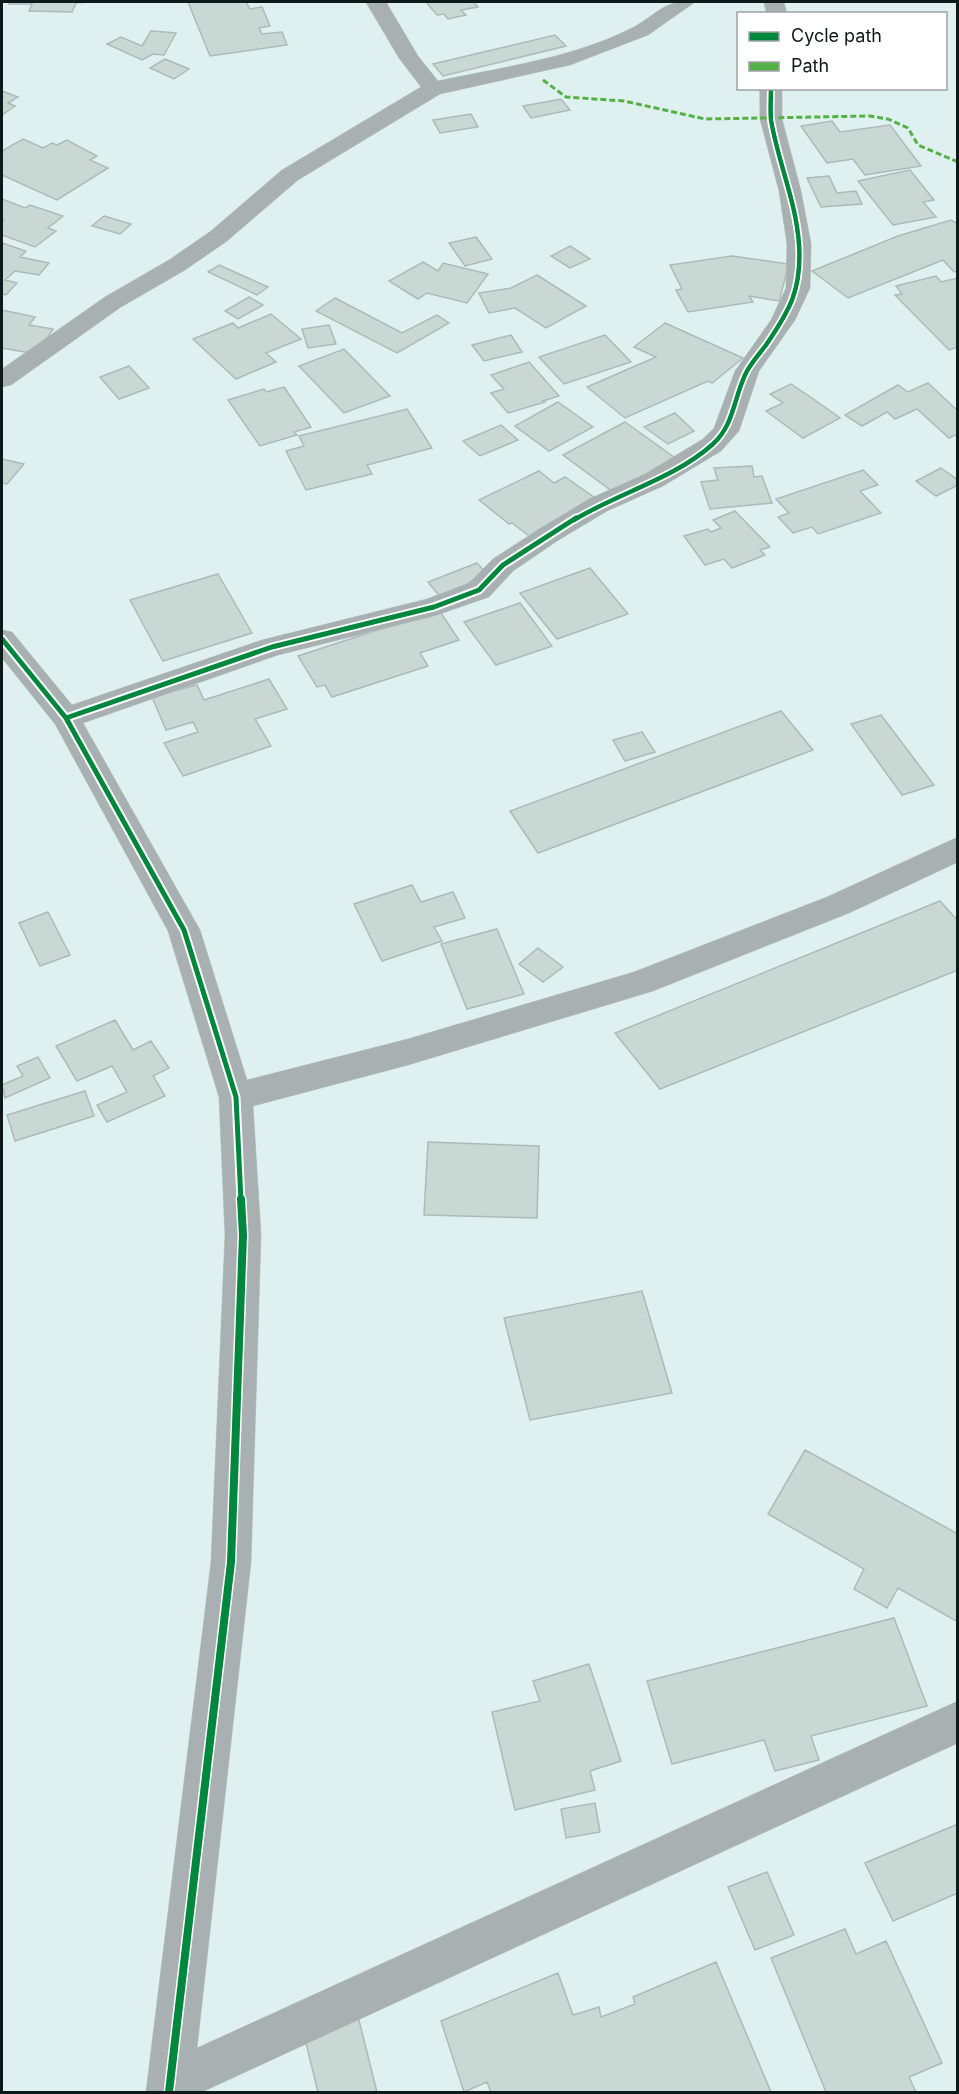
<svg xmlns="http://www.w3.org/2000/svg" width="959" height="2094" font-family="Inter,sans-serif">
<rect width="100%" height="100%" fill="#def0ef"/>
<!-- building -->
<path fill="#cad8d4" stroke="#adbab7" stroke-width="1.5" d="M10,2h79l-13,1 -4,9 -43,-1 3,-7h-23z
M188,2h58l4,7 12,-2 8,19 -11,2 3,6 20,-2 5,13 -77,11z
M426,2h48l4,5 -17,3 5,5 -18,4 -4,-5 -7,1z
M151,31l25,2 -12,22 -11,-1 -11,6 -35,-16 14,-7 21,9z
M555,35l11,11 -123,30 -10,-12z
M165,59l24,10 -15,10 -24,-11z
M2,91l16,6 -10,6 7,3 -13,9z
M561,99l9,11 -39,8 -8,-12z
M471,114l7,13 -38,6 -7,-13z
M832,121l8,11 50,-7 31,41 -56,9 -12,-16 -26,4 -26,-37z
M23,139l20,9 9,-5 5,2 10,-5 30,16 -7,4 18,8 -51,32 -55,-25v-24z
M910,170l24,30 -11,2 13,15 -43,8 -35,-44z
M829,176l8,17 19,-2 6,13 -41,3 -14,-29z
M2,199l23,9 5,-3 33,11 -15,12 8,3 -21,16 -33,-12v-13l2,-2 -2,-1z
M104,216l27,8 -11,10 -28,-8z
M951,220l7,4v47l-4,1 -11,-12 -95,38 -36,-27 86,-35z
M476,237l16,22 -27,7 -16,-23z
M2,243l24,8 -6,6 29,6 -10,12 -24,-4 -10,9 12,3 -11,12 -4,-1z
M570,246l20,13 -20,9 -19,-12z
M732,256l57,8 -10,37 -30,-5 4,6 -65,10 -12,-22 6,-1 -12,-24z
M423,262l15,9 5,-8 45,11 -21,29 -40,-10 -9,6 -29,-18z
M219,265l49,22 -11,8 -49,-23z
M537,275l49,31 -40,22 -31,-20 -26,5 -10,-20 32,-5z
M936,276l5,6 17,-4v69l-9,3 -54,-55 7,-1 -6,-8z
M249,297l14,8 -25,14 -13,-8z
M335,298l67,35 35,-18 12,8 -52,30 -81,-42z
M2,310l33,7 -6,8 24,4 -17,25 -34,-6z
M271,314l30,25 -35,14 10,9 -40,17 -43,-40 40,-16 5,5z
M665,323l78,35 -31,25 -4,-2 -83,37 -38,-31 69,-30 -22,-10z
M329,325l7,19 -28,4 -6,-19z
M511,335l11,17 -38,9 -12,-16z
M605,335l26,27 -67,22 -25,-27z
M344,349l46,47 -46,17 -45,-47z
M529,362l30,34 -16,5 2,1 -37,11 -17,-20 13,-4 -13,-14z
M129,366l20,22 -30,11 -19,-22z
M928,383l30,28v23l-9,4 -32,-29 -22,10 -8,-7 -25,14 -17,-11 53,-30 10,7z
M791,384l21,14 28,20 -37,20 -37,-27 17,-8 -13,-9z
M284,387l27,40 -17,5 3,3 -37,11 -32,-46 36,-11 2,3z
M558,402l35,25 -44,24 -34,-25z
M407,409l25,39 -65,17 5,9 -66,16 -20,-39 18,-5 -5,-10z
M675,413l19,18 -26,13 -24,-17z
M625,422l53,38 -62,34 -53,-39z
M501,425l17,15 -38,16 -17,-15z
M2,459l22,5 -17,20 -5,-1z
M752,466l2,11 8,-1 10,27 -62,6 -9,-27 17,-2 -4,-12z
M941,468l17,12v5l-22,11 -20,-15z
M863,470l15,15 -18,6 21,22 -63,21 -6,-7 -19,6 -15,-16 11,-4 -13,-14z
M539,471l15,12 11,-6 33,23 -66,38 -20,-15 -3,1 -30,-24z
M735,511l35,36 -10,3 5,5 -33,13 -8,-9 -19,6 -21,-29 24,-7 3,3 10,-4 -8,-8z
M477,563l10,11 -18,8 4,5 -31,12 -14,-17z
M590,568l38,46 -71,25 -37,-46z
M218,574l34,59 -89,28 -33,-61z
M520,603l32,43 -56,19 -32,-43z
M439,610l20,30 -39,13 8,13 -96,31 -7,-12 -8,2 -19,-31z
M269,679l18,30 -32,10 16,27 -88,30 -19,-33 34,-11 -5,-10 -27,8 -14,-33 45,-12 7,15z
M781,711l32,39 -275,103 -28,-42z
M881,715l53,70 -32,10 -51,-71z
M642,732l13,20 -30,9 -12,-21z
M412,885l9,17 32,-10 12,26 -31,9 8,14 -60,20 -28,-57z
M940,901l18,20v49l-298,119 -45,-56z
M48,912l22,43 -30,11 -21,-43z
M497,929l27,65 -57,15 -26,-65z
M538,948l25,19 -20,15 -24,-18z
M115,1020l18,30 18,-9 18,27 -16,8 12,20 -58,26 -10,-17 30,-13 -15,-26 -35,15 -21,-35z
M38,1057l12,21 -45,20 -3,-13 21,-9 -6,-10z
M85,1091l9,25 -79,25 -8,-26z
M428,1142l111,4 -2,72 -113,-3z
M642,1291l30,102 -142,27 -26,-102z
M805,1450l153,84v88l-60,-34 -11,20 -33,-19 10,-20 -96,-55z
M894,1618l33,88 -116,30 8,24 -44,11 -11,-31 -92,24 -25,-83z
M589,1664l32,97 -31,10 5,19 -80,20 -23,-98 48,-11 -7,-20z
M595,1803l5,29 -34,6 -5,-29z
M958,1824v69l-65,28 -28,-58z
M767,1872l27,63 -39,15 -27,-63z
M845,1929l11,25 30,-13 56,122 -33,14 7,15h-90l-55,-134z
M716,1962l55,130h-280l-4,-10 -23,10 -23,-71 117,-48 15,42 26,-8 2,10 34,-13 -2,-7z
M358,2016l19,76h-59l-14,-57z"/>
<g fill="none" stroke-linecap="round" stroke-linejoin="round">
<!-- minor casing -->
<g stroke="#becccb" stroke-width="1">
<path id="minor" d="M366,2h20l32,54 20,25c65,-14 136,-23 196,-54 25,-14 29,-27 61,-25l-47,33 -78,30 -130,29 -142,86 -71,61 -42,29 -64,37 -110,78 -9,2v-18l103,-72 64,-37 42,-29 71,-61 139,-83 -22,-29z
M764,2h20l3,12h-20z
M760,88h22v31l19,72 10,53 -1,44 -15,32 -36,51 -20,60 -18,20 -58,35 -56,25 -50,30 -44,30 -24,26 -55,19 -156,39 -195,68 117,207 47,150 161,-41 226,-67 193,-75 131,-60v25l-109,51 -196,78 -245,74 -155,41 8,129 -10,327 -54,486 761,-347v42l-756,349h-56l65,-530 14,-327 -6,-138 -51,-166 -113,-207 -53,-66v-28l10,2 60,73 190,-65 165,-41 42,-16 24,-24 46,-30 50,-30 56,-25 58,-35 11,-11 21,-57 36,-51 15,-32 1,-44 -8,-53 -19,-72z"/>
</g>
<!-- minor -->
<use href="#minor" fill="#a8b0b2" fill-rule="evenodd"/>
<!-- quiet -->
<path stroke="#54b145" stroke-width="3" stroke-dasharray="6 3" stroke-linecap="butt" d="M543,80l23,17 58,4 81,18 165,-3 18,3 20,9 10,17 40,17"/>
<!-- cycleway-far2 casing -->
<g stroke="#fff" stroke-width="8">
<path id="cycleway-far2" d="M574,520c44,-27 100,-41 139,-76 22,-20 21,-49 34,-73 5,-9 13,-18 19,-26 24,-35 36,-56 33,-101 -3,-43 -21,-82 -28,-124 -1,-10 0,-22 0,-32"/>
</g>
<!-- cycleway-far1 casing -->
<g stroke="#fff" stroke-width="9">
<path id="cycleway-far1" d="M2,639l64,79 118,212 52,167 5,104
M66,718l206,-71 162,-40 45,-17 24,-25 73,-47"/>
</g>
<!-- cycleway casing -->
<g stroke="#fff" stroke-width="11">
<path id="cycleway" d="M169,2092l62,-530 12,-327 -2,-36"/>
</g>
<!-- cycleway-far2 -->
<use href="#cycleway-far2" stroke="#00873e" stroke-width="4.5"/>
<!-- cycleway-far1 -->
<use href="#cycleway-far1" stroke="#00873e" stroke-width="5"/>
<!-- cycleway -->
<use href="#cycleway" stroke="#00873e" stroke-width="8"/>
</g>
<!-- border -->
<rect width="959" height="2094" fill="none" stroke="#0e1a19" stroke-width="6"/>
<!-- legend -->
<rect x="737" y="12" width="210" height="78" fill="#ffffff" stroke="#9fa3a3" stroke-width="1.5"/>
<rect x="749" y="32" width="30" height="9" fill="#00873e" stroke="#9fa3a3" stroke-width="1.5"/>
<text x="791" y="42" font-size="18" fill="#0e1a19">Cycle path</text>
<rect x="749" y="62" width="30" height="9" fill="#54b145" stroke="#9fa3a3" stroke-width="1.5"/>
<text x="791" y="72" font-size="18" fill="#0e1a19">Path</text>
</svg>
